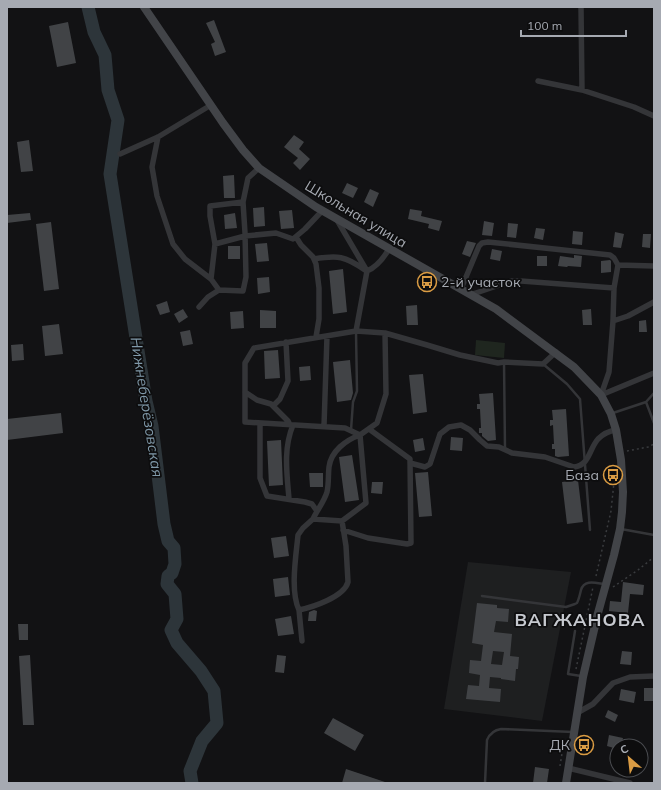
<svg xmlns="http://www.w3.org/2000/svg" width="661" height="790" font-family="Mulish,sans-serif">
<rect width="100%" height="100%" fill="#121214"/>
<!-- built -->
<path fill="#1e1f20" d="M468,562l103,10 -29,149 -98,-12z"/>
<!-- green -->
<path fill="#1f261f" d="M476,340l29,3 -1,15 -29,-3z"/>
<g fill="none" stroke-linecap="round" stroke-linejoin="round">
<!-- river -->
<path stroke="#2d353a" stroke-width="13" d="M88,7l6,25 11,23 3,35 10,30 -8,54 36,227 6,25 12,98 4,17 6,7 1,16 -3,9 -4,3 -1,8 8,10 2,25 -6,11 6,13 24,28 13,20 3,32 -15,18 -12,30 2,12"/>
</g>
<!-- building -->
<path fill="#414346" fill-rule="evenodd" d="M214,20l12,32 -11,4 -4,-12 4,-2 -9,-19z
M68,22l8,41 -19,4 -8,-41z
M294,135l10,7 -5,7 11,10 -10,11 -7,-7 5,-5 -14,-11z
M29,140l4,31 -12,1 -4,-30z
M234,175l1,23h-11l-1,-22z
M347,183l11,5 -5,10 -11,-5z
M370,189l9,4 -6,14 -9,-5z
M264,207l1,19 -11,1 -1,-19z
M410,209l12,2 -1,5 21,5 -3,10 -11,-3 1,-4 -21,-5z
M292,210l2,18 -13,1 -2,-18z
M30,213l1,7 -24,3v-8z
M235,213l2,15 -12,1 -1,-14z
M484,221l10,2 -2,13 -10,-1z
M51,222l8,67 -15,2 -8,-67z
M508,223l10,1 -2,14 -9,-1z
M536,228l9,1 -2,11 -9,-2z
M573,231l10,1 -1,13 -10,-1z
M615,232l9,2 -3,14 -8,-1z
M643,234h8l-1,14 -8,-1z
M467,241l9,2 -6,14 -8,-3z
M267,243l2,18 -12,1 -2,-18z
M228,246h12v13h-12z
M492,249l10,2 -2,10 -10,-2z
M574,255l8,1 -1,11 -13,-1 -1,1 -9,-1 2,-10 14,2z
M537,256h10v10h-10z
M610,260l1,1v11l-10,1v-12z
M343,269l4,43 -14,2 -4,-43z
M269,277l1,15 -12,2 -1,-16z
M167,301l3,11 -10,3 -4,-10z
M417,305l1,20h-11l-1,-19z
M183,309l5,8 -9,6 -5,-9z
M591,309l1,16h-9l-1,-15z
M260,310l16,1v17h-16z
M243,311l1,17 -13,1 -1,-17z
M646,320l1,12h-8v-11z
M59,324l4,30 -18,2 -3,-30z
M190,330l3,14 -10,2 -3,-14z
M23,344l1,16 -12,1 -1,-16z
M278,350l2,28 -15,1 -1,-28z
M350,360l3,33 -2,7 -14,2 -4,-40z
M310,366l1,14 -11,1 -1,-14z
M423,374l4,38 -14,2 -4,-39z
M493,393l3,47 -8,1 -6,-5v-3h-3v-5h2l-1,-19h-3v-5h3l-1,-10z
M566,409l3,47 -11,1 -3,-1v-7h-3v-5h2l-1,-19 -3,1v-6h3l-1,-10z
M61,413l2,20 -56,7v-21z
M451,437l12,1 -1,13 -12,-1z
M423,438l2,12 -10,2 -2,-12z
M281,440l2,45 -14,1 -2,-45z
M352,455l7,45 -14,2 -6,-45z
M428,472l4,44 -13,1 -4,-44z
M309,473h14v14h-13z
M578,480l5,42 -16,2 -5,-42z
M372,482h11l-1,12 -11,-1z
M286,536l3,20 -15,2 -3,-20z
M288,577l2,18 -15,2 -2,-18z
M623,582l21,3 -1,10 -13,-1 -2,19 -19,-2 1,-10 11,1z
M477,603l20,2v3l12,1 -1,13 -12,-1 -2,11 18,2 -2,22 9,1 -1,12h-2l-1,12 -14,-2v-1l-11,-1 -1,11 12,1 -1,13 -34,-3 2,-14 11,1 1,-11 -11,-2 1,-13 11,1 2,-16 -11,-2zM493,651l11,1 -2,13 -11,-1z
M314,610l3,1 -1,10h-8l1,-9z
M291,616l3,18 -16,2 -3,-17z
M18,624h10v16h-9z
M622,651l10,1 -1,13 -11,-1z
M30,655l4,70h-11l-4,-69z
M277,655l9,1 -2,17 -9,-1z
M644,688h10v13h-10z
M621,689l15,3 -2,11 -15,-3z
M608,710l10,5 -3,7 -10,-5z
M333,718l31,17 -9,16 -31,-18z
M609,735l14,3 -2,8h-4v3l-10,-3z
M535,767l14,2 -2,14h-14z
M346,769l39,13v1h-43z"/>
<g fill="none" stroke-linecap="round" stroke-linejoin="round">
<!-- path -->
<path stroke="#3a3c3f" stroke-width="1.5" stroke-dasharray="2 3" stroke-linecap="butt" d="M627,451l21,-4 6,-3
M596,576l15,-65 3,-29
M613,587l25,-17 16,-13
M576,669l17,-82
M560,766l4,-25"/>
<!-- lane -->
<path stroke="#343538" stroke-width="2.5" d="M504,362l1,87
M543,364l24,20 13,15 10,131
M646,402l8,-9
M613,413l33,-11 8,21
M351,430l2,-28 4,-11 -1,-59
M621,529l33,6
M482,596l84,11 9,-3 2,-1c2,-4 3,-9 4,-13 3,-11 15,-7 23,-6
M575,631l-7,43 13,2
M485,783l2,-43c3,-7 7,-10 14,-11l72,3"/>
<!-- street -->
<path stroke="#343538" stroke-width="5.5" d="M581,7l1,83
M538,81l44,9 52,17 20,9
M158,137l-6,30 5,29 16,48 12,15 26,20
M120,154l38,-17 53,-32
M337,220l30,51
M296,237l5,8 12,12 3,7 3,24v31l-3,18
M215,244l30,-8 31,-3 17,6 12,-10 17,-18
M314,259c24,-4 31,-3 51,11
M367,271c10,-4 16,-12 22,-22
M461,289l18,-43 3,-3 6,-1 122,13 4,3 4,7
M219,290l-8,-11 4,-35 -5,-28v-10l33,-4
M470,295l41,-14h10l93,7
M199,307l9,-10 11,-7 24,1 3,-14 -1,-44 -2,-31 5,-24 11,-10
M613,321l15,-5 26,-14
M356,331l-102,17 -9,15v59l100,6 15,7
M385,333l42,12 33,10 38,8 6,-1 39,2 13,-12
M245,392l12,8 14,4 17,17 2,4
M601,395l8,-23 4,-51 1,-33 4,-23 36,1
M601,395l53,-22
M273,406l7,-7 8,-18 -2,-39
M260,423v55l7,18 38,6 7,2 5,7
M324,426l3,-90
M410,463l15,4 5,-3 10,-30 9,-7 12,-2 9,5 10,10 7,6 12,1 13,6 33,4 29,10c16,-2 15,-18 24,-28 5,-5 11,-8 18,-9
M289,499c-2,-25 -6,-50 4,-74
M313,519c4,-9 11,-17 14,-27 2,-9 1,-17 2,-25 2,-16 17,-27 31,-32
M343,530l25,8 39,6 4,-1 -1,-84 -41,-30
M299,610c14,-3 45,-13 49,-28l-2,-36 -4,-25
M302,641l-3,-31c-9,-19 -3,-54 -1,-75l5,-7 10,-9 29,2 24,-18 -6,-68 17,-12 9,-29 -1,-61 -29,-2 11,-60
M577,713l16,-9 20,-21 17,-6 24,-1
M568,768l62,15"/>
<!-- secondary -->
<path stroke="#424448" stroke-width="8" d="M144,7l79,116 20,27 16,18 57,39 180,102 78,58 27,28 10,19 5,16 5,30 2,32 -1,20 -2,17 -6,26 -16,58 -15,64 -17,106"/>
</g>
<!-- icons -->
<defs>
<g id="bus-ring" transform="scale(1)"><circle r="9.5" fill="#0d0d0e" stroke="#da9c44" stroke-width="1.5"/><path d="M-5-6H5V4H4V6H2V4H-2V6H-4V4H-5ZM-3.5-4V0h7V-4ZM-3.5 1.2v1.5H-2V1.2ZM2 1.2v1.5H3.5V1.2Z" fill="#da9c44"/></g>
</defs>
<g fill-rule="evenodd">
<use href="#bus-ring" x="427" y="282"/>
<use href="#bus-ring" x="613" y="475"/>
<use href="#bus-ring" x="584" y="745"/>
</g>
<g text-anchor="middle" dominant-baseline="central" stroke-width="3.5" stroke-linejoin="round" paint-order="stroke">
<!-- street labels -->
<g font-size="14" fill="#a6aab2" stroke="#0d0d0e">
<text transform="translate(356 214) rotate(31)">Школьная улица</text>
</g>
<!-- poi labels -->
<g font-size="14" fill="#a6aab2" stroke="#0d0d0e" text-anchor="end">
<text x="441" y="282" text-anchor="start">2-й участок</text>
<text x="599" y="475">База</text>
<text x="570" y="745">ДК</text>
</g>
<!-- water labels -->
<g font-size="15" font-style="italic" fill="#8099a9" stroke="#0d0d0e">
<text transform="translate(147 407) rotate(81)">Нижнеберёзовская</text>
</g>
<!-- district labels -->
<g font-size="18" font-weight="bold" letter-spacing="1" fill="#c6c9cf" stroke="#0d0d0e">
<text x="580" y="619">ВАГЖАНОВА</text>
</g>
</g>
<!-- border -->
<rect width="661" height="790" fill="none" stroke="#a6aab2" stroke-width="16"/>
<!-- north arrow -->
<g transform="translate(629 758) rotate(332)"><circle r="19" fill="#0d0d0e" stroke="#4a4c50"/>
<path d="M0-3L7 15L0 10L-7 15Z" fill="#da9c44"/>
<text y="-6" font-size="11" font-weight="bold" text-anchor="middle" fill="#a6aab2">С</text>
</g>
<!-- scale -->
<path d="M521 30v6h105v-6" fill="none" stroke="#a6aab2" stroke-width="2"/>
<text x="527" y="30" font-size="12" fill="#a6aab2" stroke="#0d0d0e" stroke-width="3" paint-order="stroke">100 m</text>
</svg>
